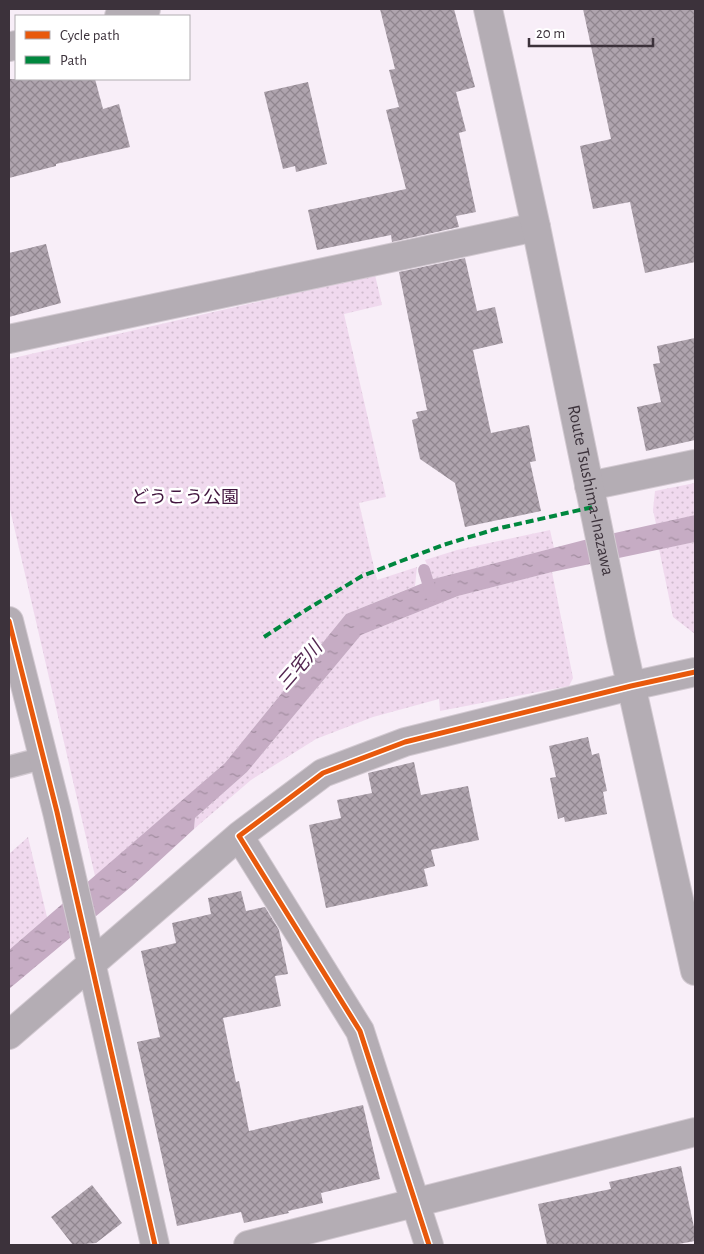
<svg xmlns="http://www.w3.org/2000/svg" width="704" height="1254" font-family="'Alegreya Sans','Noto Sans JP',sans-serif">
<defs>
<pattern id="green-dots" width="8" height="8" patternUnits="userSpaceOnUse" patternTransform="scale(1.25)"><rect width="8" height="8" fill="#f0d9ee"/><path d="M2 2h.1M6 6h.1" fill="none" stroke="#cfbbcd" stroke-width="1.8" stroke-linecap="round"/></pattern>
<pattern id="water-ripples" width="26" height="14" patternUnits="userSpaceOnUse" patternTransform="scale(1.25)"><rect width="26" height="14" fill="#c6acc4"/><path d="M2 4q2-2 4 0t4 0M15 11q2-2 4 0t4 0" fill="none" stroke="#a28da0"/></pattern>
<pattern id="building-cross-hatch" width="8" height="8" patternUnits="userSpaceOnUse" patternTransform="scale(1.25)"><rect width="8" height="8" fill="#afa4ae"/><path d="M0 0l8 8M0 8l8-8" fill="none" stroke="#90868f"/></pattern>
</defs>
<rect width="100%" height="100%" fill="#f8eef8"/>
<!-- green -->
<path fill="url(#green-dots)" d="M375,275l7,30 -38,9 42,183 -27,6 18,77 40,-13 -2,19 -69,28 -121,149 -130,113 -86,-371v-146z
M695,483v32l-39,9 -3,-14 2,-19z
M550,530l4,18 -121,31 -8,-19 32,-10z
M695,542v92l-22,-17 -14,-68z
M552,572l21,106 -4,8 -129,25 -1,-12 -66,18 -57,22 -65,41 -57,49 1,-11 52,-46 114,-137 97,-39z
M28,837l19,80 -38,33v-96z"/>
<!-- water -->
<path fill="url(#water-ripples)" d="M695,515v27l-143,30 -94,24 -97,39 -114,137 -52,46 -1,11 -62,57 -123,103v-39l216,-187 121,-149 87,-35 155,-40z"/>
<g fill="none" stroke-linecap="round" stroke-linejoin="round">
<!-- stream -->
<path stroke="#c6acc4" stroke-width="12" d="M424,570l8,26"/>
</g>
<!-- building -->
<path fill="url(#building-cross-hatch)" d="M380,9h74l21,78 -19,5 10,39 -7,2 17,79 -20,4 3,11 -67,15 -1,-7 -74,15 -9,-40 98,-21 -20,-79 13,-3 -10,-37 6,-1z
M583,9h112v253l-50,11 -15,-71 -37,7 -13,-63 31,-7z
M9,79h86l8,30 16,-5 11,43 -74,17v2l-47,12z
M308,82l19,82 -31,8 -1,-6 -12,3 -19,-77z
M46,244l15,59 -52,14v-64z
M465,258l12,53 18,-4 8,36 -30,7 18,83 38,-8 7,36 -6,1 11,49 -76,16 -10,-44 -35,-24 -8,-39 6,-2 -2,-6 11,-2 -28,-138z
M695,338v102l-49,11 -9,-44 24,-5 -8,-38 7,-1 -3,-17z
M588,737l4,18 7,-2 8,38 -4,1 4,22 -42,8 -1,-5 -6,2 -8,-41 6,-1 -7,-31z
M414,762l7,33 47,-9 11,54 -48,10 4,16 -11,3 4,17 -102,22 -17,-83 32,-7 -4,-18 35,-7 -4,-20z
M241,891l5,20 19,-4 14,23 9,44 -13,2 6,30 -58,12 13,64 3,-1 10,50 114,-26 17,74 -59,14 2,10 -35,8 1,2 -45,10 -3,-11 -64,14 -40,-184 23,-5 -19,-86 35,-8 -4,-20 39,-9 -3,-16z
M681,1166l14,66v9l-22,4h-126l-9,-41 73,-15 -2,-7z
M92,1185l30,38 -26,20 -23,2 -22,-28z"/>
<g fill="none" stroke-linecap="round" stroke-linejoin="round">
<!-- service casing -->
<g stroke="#d2c9d1" stroke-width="24">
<path id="service" d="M9,767l34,-9"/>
</g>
<!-- minor casing -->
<g stroke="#d2c9d1" stroke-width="30">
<path id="minor" d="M119,16l27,-7
M9,47l7,-2
M9,339l527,-112
M589,486l106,-22
M9,621l48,191 98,433
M9,1035l230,-199
M248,1245l447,-113
M429,1245l-69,-214 -121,-195 84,-63 82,-31 226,-56 64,-14"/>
</g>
<!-- secondary casing -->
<g stroke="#d2c9d1" stroke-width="30">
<g id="secondary">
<path id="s1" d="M488,9l48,218 85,413 74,331"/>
</g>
</g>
<!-- service -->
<use href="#service" stroke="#b4adb4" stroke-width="21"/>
<!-- minor -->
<use href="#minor" stroke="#b4adb4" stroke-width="28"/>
<!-- secondary -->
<use href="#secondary" stroke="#b4adb4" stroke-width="28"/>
<!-- quiet -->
<path stroke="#00873e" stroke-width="4" stroke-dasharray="8 4" stroke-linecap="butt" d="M264,637l37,-24 61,-37 81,-31 53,-16 97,-22"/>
<!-- cycleway casing -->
<g stroke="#fff" stroke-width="8">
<path id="cycleway" d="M9,621l48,191 98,433
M429,1245l-69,-214 -121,-195 84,-63 82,-31 226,-56 64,-14"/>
</g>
<!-- cycleway -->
<use href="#cycleway" stroke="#e8590c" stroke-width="5"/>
</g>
<g text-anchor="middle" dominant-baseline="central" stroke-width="5" stroke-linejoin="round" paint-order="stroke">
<!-- street labels -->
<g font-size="18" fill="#3c323b" stroke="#fff">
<text stroke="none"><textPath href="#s1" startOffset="492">Route Tsushima-Inazawa</textPath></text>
</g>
<!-- park labels -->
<g font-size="18" fill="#41153e" stroke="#fff">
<text x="185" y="498">どうこう公園</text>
</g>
<!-- water labels -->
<g font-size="19" font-style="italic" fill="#542751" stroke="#fff">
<text transform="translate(300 666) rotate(-49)">三宅川</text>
</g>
</g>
<!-- border -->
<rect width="704" height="1254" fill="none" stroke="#3c323b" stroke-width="20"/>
<!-- legend -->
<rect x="15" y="15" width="175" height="65" fill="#ffffff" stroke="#b1adb1"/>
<rect x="25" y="31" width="25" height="8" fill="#e8590c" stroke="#b1adb1"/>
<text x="60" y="40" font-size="15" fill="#3c323b">Cycle path</text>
<rect x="25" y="56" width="25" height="8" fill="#00873e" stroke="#b1adb1"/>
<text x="60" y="65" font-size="15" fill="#3c323b">Path</text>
<!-- scale -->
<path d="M529 38v8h124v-8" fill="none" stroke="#3c323b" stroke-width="2.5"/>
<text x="536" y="38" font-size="15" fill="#3c323b" stroke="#ffffff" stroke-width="4" paint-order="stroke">20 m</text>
</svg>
